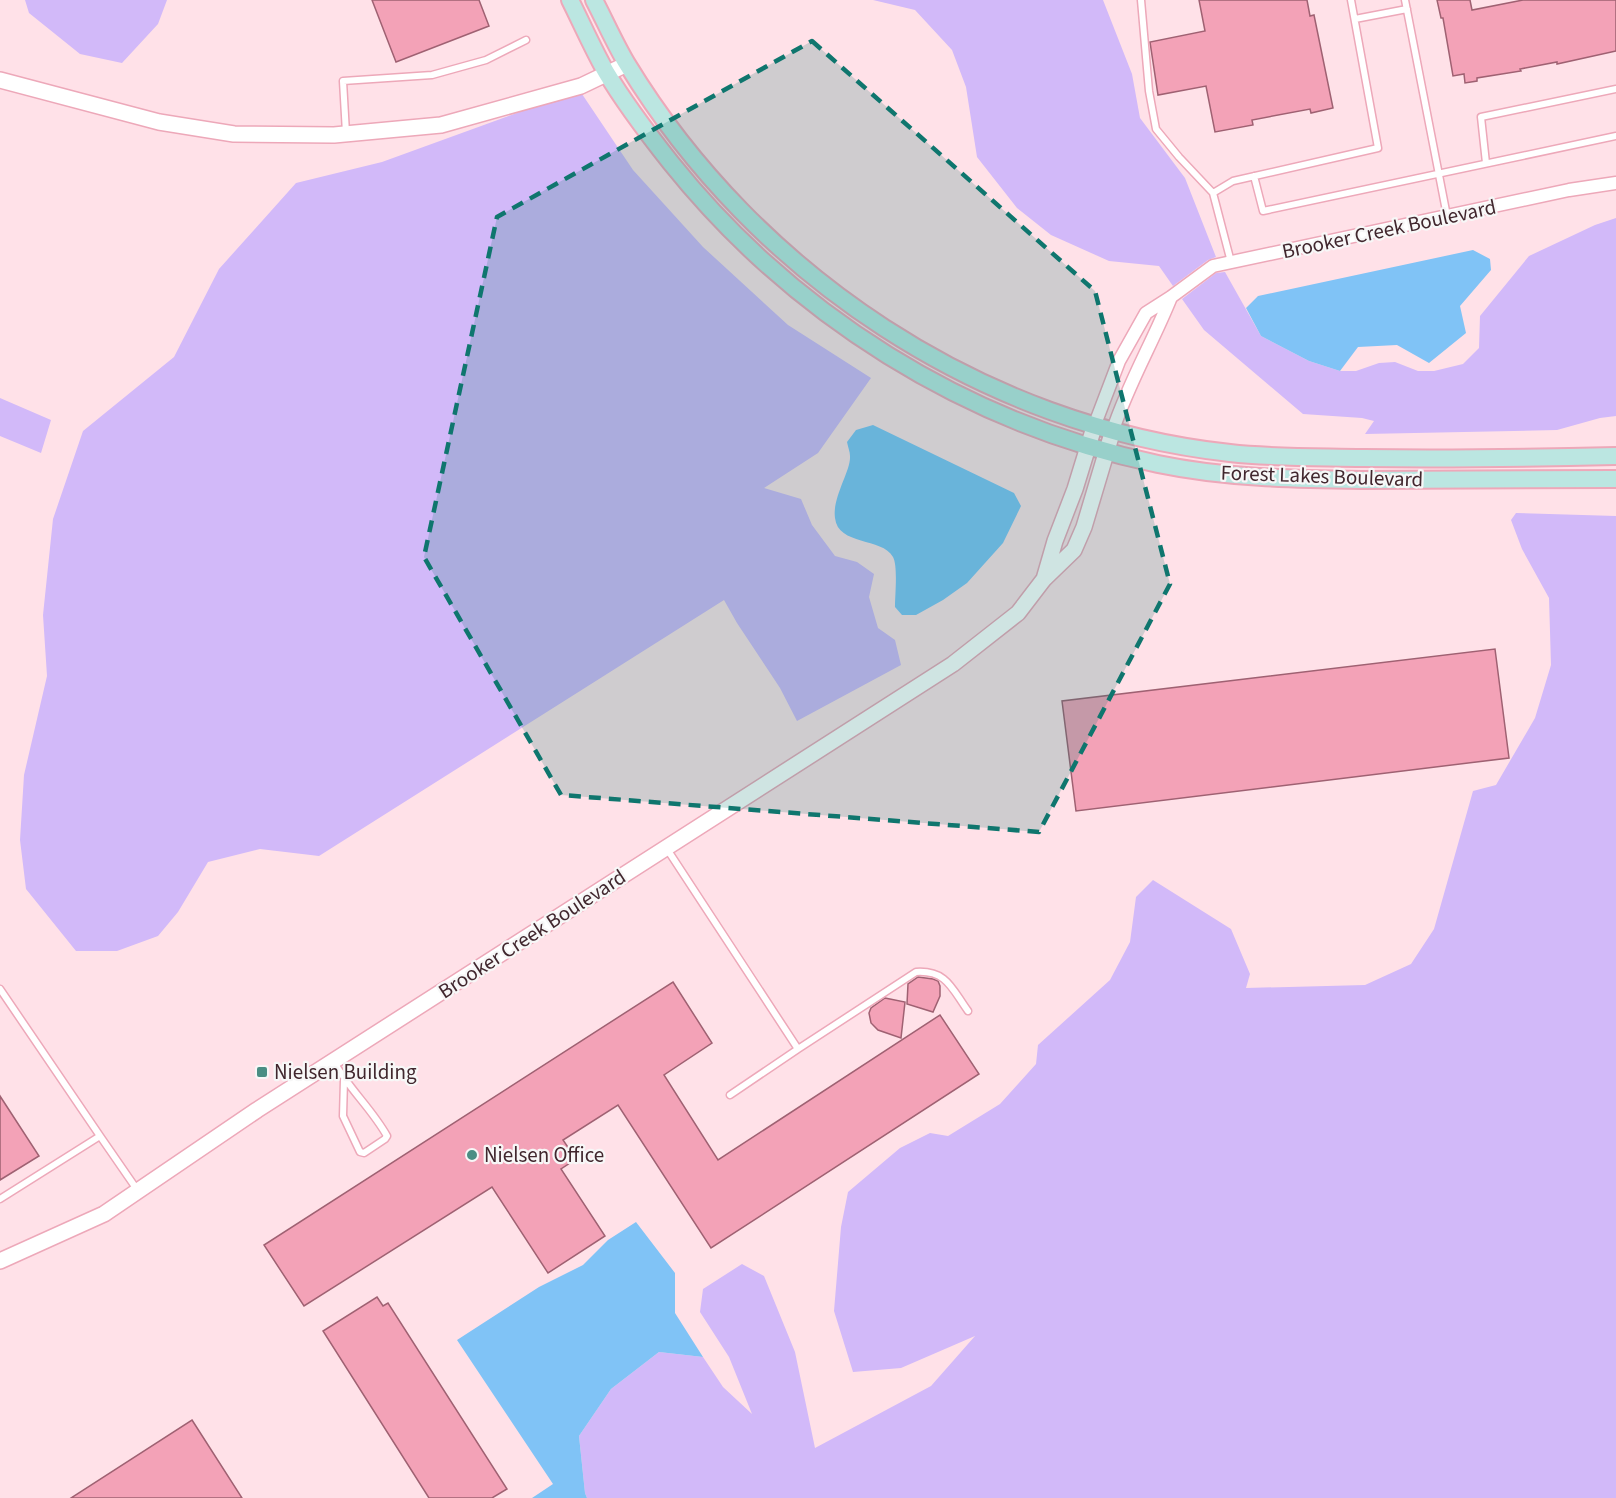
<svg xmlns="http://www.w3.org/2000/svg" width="1616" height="1498" font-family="'Source Sans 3',sans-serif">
<rect width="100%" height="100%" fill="#ffe1e8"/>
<!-- green -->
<path fill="#d2b9f9" d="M25,0h142l-9,24 -36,39 -42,-9 -51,-41z
M873,0h230l29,74 8,44 45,60 31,79 -8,3 -35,26 -14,-20 -50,-5 -58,-26 -34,-27 -40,-51 -11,-70 -14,-37 -37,-40z
M582,94l51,76 70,77 85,78 83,53 -53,75 -54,35 37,11 11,26 23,31 22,6 17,12 -5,23 9,31 17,12 6,25 -104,56 -17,-33 -43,-65 -13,-23 -405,256 -59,-7 -52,13 -30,50 -20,24 -41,15h-41l-50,-62 -6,-49 4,-65 23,-99 -4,-61 10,-96 30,-88 91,-74 45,-88 77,-86 86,-21 143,-52z
M1616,218v198l-16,2 -43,12 -192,4 9,-13 -12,-3 -59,-4 -99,-84 -22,-31 34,-26 9,-1 36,64 48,25 31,10h16l23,-8 16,-1 23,9h16l29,-7 16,-16 1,-32 49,-60 66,-31z
M0,398l51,22 -10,33 -41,-17z
M1516,513l100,3v982h-1029l-2,-5 -6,-57 32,-47 48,-37 44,5 20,30 29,27 -23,-57 -29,-45 3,-23 39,-25 22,12 31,76 20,96 116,-62 44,-50 -74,32 -48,4 -19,-61 7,-84 7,-35 52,-44 30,-15 18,3 52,-32 36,-40 2,-19 72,-65 20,-38 6,-45 17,-17 78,49 19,45 -4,14 119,-3 46,-21 23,-35 39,-138 23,-6 39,-67 16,-53 -2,-67 -27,-49 -11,-29z"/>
<!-- water -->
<path fill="#80c3f6" d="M1473,250l17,9 1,11 -31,36 6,27 -37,30 -32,-18 -39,2 -18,24 -31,-10 -48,-25 -15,-28 12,-12z
M873,425l141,68 7,13 -18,37 -36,40 -24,17 -27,15h-14l-7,-8c0,-12 3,-41 -2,-50 -11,-20 -55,-11 -58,-39 -3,-21 16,-47 15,-62 0,-4 -2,-9 -3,-14l9,-12z
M636,1222l39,51v40l28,44 -44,-5 -48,37 -32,47 6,57 2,5h-55l21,-14 -96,-144 82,-53 44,-22 25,-25z"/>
<!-- building -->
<path fill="#f3a2b7" stroke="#9f6172" stroke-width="1.5" d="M372,0h107l10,26 -93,36z
M1199,0h108l3,16 4,-1 19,93 -22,5 -1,-4 -58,11 1,5 -38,7 -9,-46 -48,9 -8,-53 55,-11z
M1437,0h33l2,10 51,-10h93v51l-59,13v-2l-37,7 1,2 -44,7v3l-12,2 -1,-9 -11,2 -10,-58h-2z
M1495,649l14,109 -433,53 -14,-110z
M918,977l15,2 5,2 2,5v10l-7,16 -26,-8 1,-20z
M673,982l39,61 -48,32 54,85 222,-145 39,59 -268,174 -93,-143 -55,35 13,19 -15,10 44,67 -57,37 -56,-86 -188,119 -40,-61z
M885,998l20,4 -4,36 -23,-8 -7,-7 -2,-10 2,-5z
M0,1096l39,60 -39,24z
M377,1297l6,9 5,-3 119,186 -15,9h-63l-106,-167z
M192,1420l50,78h-171z"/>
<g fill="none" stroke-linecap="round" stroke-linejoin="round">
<!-- service casing -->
<g stroke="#eda8b9" stroke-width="9">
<path id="service" d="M1141,0l8,91 7,38 23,28 34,36 18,69
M1405,0l42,216
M1355,19l52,-10
M346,133l-3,-52 89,-6 54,-15 40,-20
M1486,163l-5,-46 135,-28
M1254,176l9,35 353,-75
M1213,193l20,-12 145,-33 -27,-148
M667,849l131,200 118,-77c31,-2 36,17 52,39
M0,989l100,147
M334,1062c15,27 38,47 53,74l-2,3 -21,14 -4,-1 -17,-36 1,-36
M730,1095l68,-46
M0,1199l100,-63 38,55"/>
</g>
<!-- minor casing -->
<g stroke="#eda8b9" stroke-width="15">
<path id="minor" d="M1095,424l24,-63 27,-48 25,-16 42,-31 356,-76 47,-7
M1113,430c15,-46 40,-88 58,-133"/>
</g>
<!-- tertiary casing -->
<g stroke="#eda8b9" stroke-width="18">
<path id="tertiary" d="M0,80l159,42 75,12 100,1 107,-10 140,-39 46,-22
M1044,579l11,-38 20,-52 20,-65
M0,1261l104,-47 153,-104 696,-446 65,-51 26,-34 30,-29 10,-23 29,-97"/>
</g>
<!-- secondary casing -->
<g stroke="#eda8b9" stroke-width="20">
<path id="secondary" d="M570,0c12,24 23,49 36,72 19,32 42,62 65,91 122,152 295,261 487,301 67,14 135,15 203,16 85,0 170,0 255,-1
M594,0c11,21 21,44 33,64 129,212 356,362 603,389 44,5 89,4 133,5 84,1 168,0 253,-2"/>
</g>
<!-- service -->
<use href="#service" stroke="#fff" stroke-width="6"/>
<!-- minor -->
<use href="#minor" stroke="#fff" stroke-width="12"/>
<!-- tertiary -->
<use href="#tertiary" stroke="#fff" stroke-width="15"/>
<!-- secondary -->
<use href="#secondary" stroke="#bbe6e1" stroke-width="16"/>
</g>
<!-- marked area -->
<path fill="#0f766e" fill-opacity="0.2" stroke="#0f766e" stroke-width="4.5" stroke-dasharray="12 8" stroke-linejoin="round" d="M812,41l283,250 75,293 -131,248 -478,-37 -137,-238 73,-340z"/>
<!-- markers -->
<g fill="#4a8e84" stroke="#f7f7f7" stroke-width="2">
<rect x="256" y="1066" width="12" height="12" rx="3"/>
<circle cx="472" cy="1155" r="6"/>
</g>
<g text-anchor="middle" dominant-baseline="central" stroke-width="4.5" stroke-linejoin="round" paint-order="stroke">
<!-- street labels -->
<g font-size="21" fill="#41272e" stroke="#f7f7f7">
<text transform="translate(1389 229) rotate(-12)">Brooker Creek Boulevard</text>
<text transform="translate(1322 476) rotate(2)">Forest Lakes Boulevard</text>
<text transform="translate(532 934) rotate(-33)">Brooker Creek Boulevard</text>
</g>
<!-- poi labels -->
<g font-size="21" fill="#41272e" stroke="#f7f7f7" text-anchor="start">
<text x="274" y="1072">Nielsen Building</text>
<text x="484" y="1155">Nielsen Office</text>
</g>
</g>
</svg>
